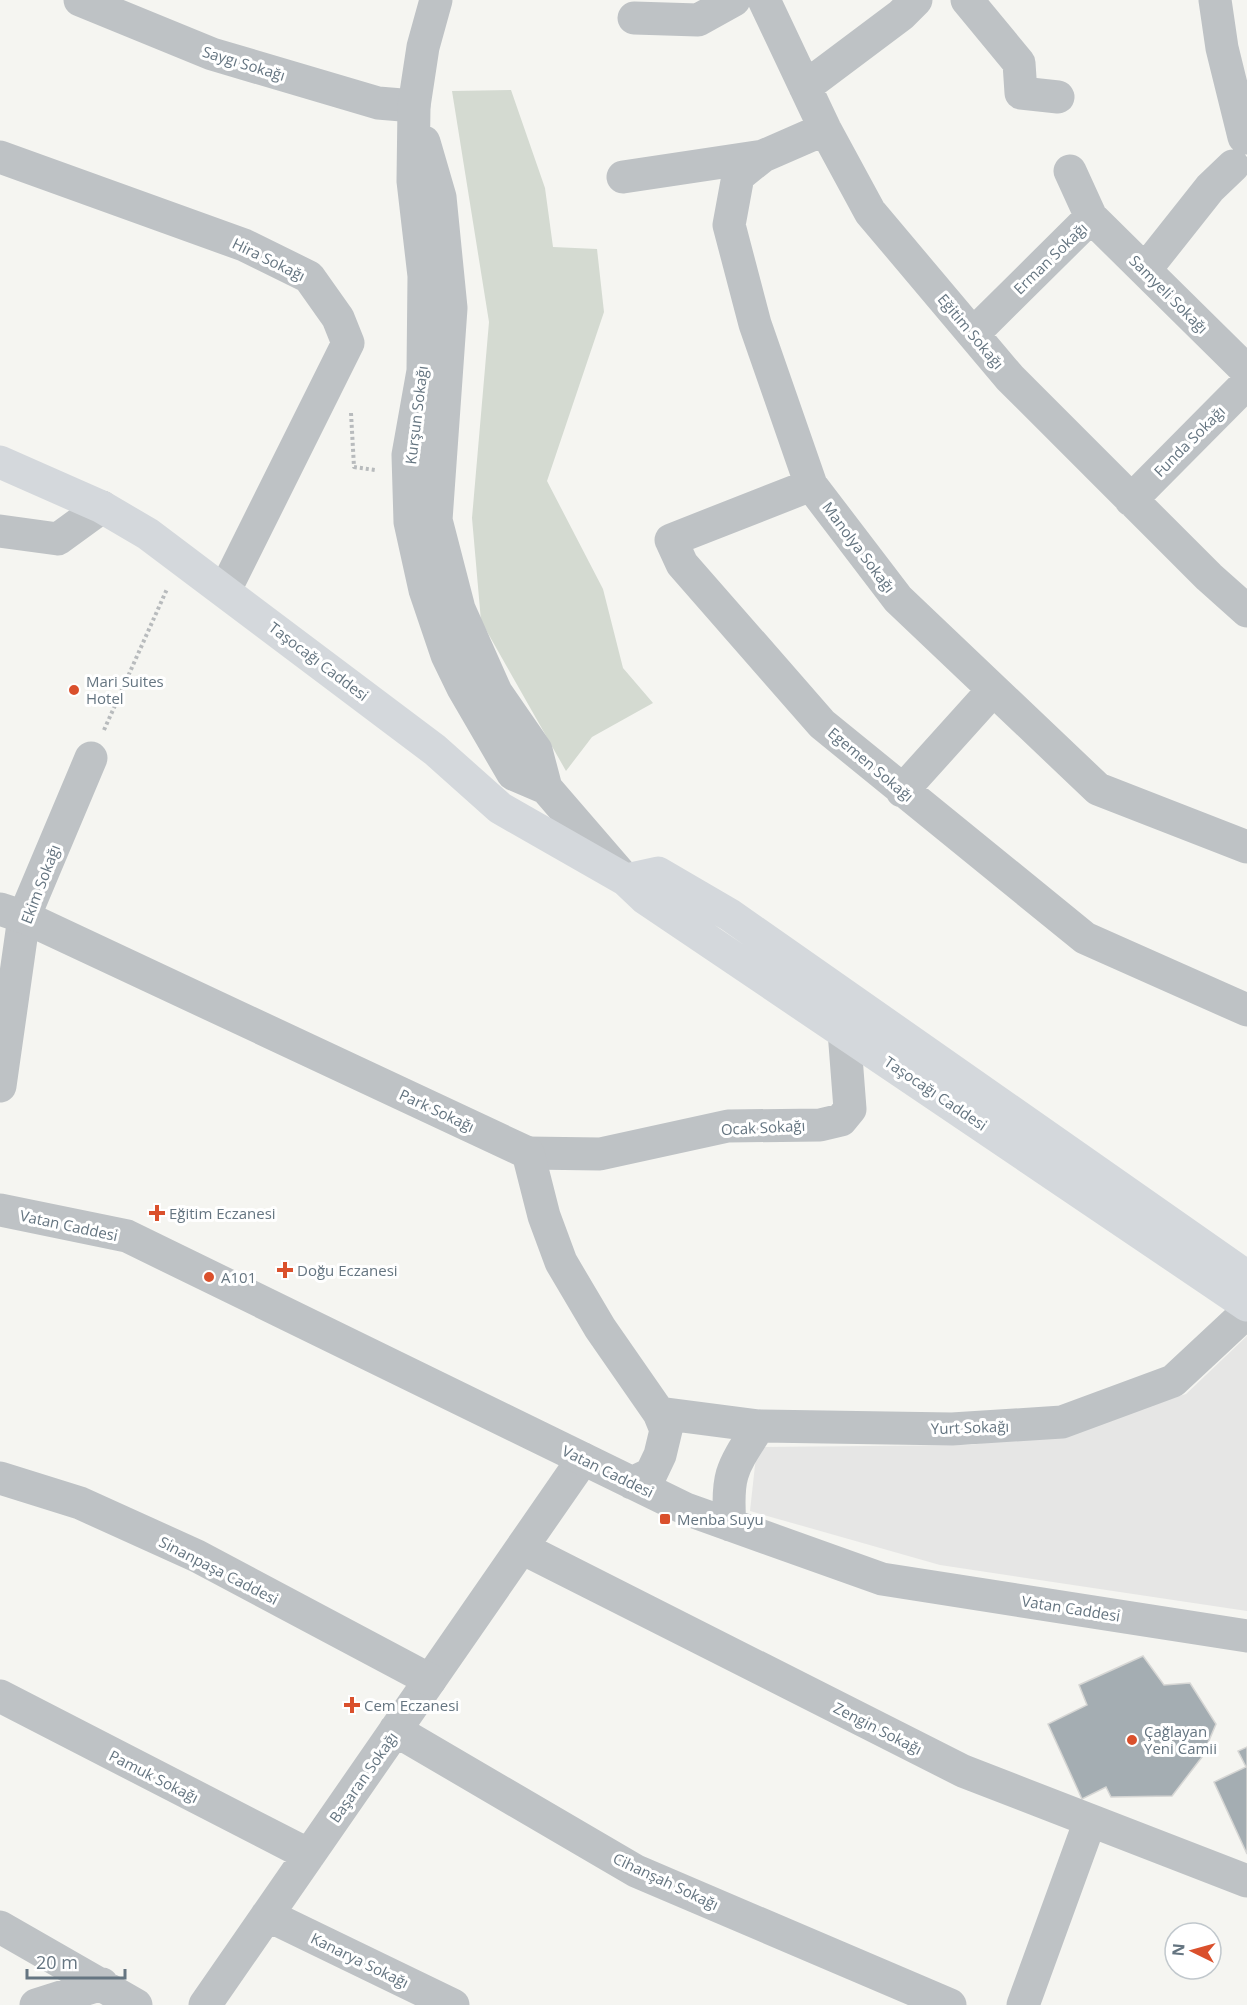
<svg xmlns="http://www.w3.org/2000/svg" width="1247" height="2005" font-family="'Open Sans',sans-serif">
<rect width="100%" height="100%" fill="#f5f5f1"/>
<!-- built -->
<path fill="#e6e6e5" d="M1247,1336v275l-307,-46 -190,-54 7,-64 215,-2 141,-29 73,-22z"/>
<!-- green -->
<path fill="#d4dad1" d="M511,90l34,98 8,59 44,2 7,63 -57,169 56,108 20,79 30,35 -61,34 -26,34 -85,-150 -9,-103 17,-196 -37,-231z"/>
<!-- building -->
<path fill="#a4adb2" stroke="#d6d6d4" stroke-width="1.5" d="M1143,1656l21,29 26,-2 26,41 -14,33 -30,39 -61,1 -5,-10 -24,12 -34,-75 39,-19 -8,-20z
M1247,1747v107l-33,-72 32,-15 -8,-16z"/>
<g fill="none" stroke-linecap="round" stroke-linejoin="round">
<!-- path -->
<path stroke="#b8bbbd" stroke-width="4" stroke-dasharray="3 3" stroke-linecap="butt" d="M351,413l3,54 21,3
M104,730l63,-141"/>
<!-- minor -->
<path stroke="#bec2c5" stroke-width="33" d="M80,0l132,54 166,49 36,3
M764,0l61,129 45,83 140,166 199,199 38,34
M967,0l52,63 2,30 37,4
M1215,0l7,48 22,89 3,1
M634,18l64,2 36,-20
M805,87l96,-72 15,-15
M825,129l-62,27 -25,20 -9,49 26,99 56,161 87,114 200,190 149,58
M0,157l244,88 65,32 29,41 10,25 -123,247
M623,177l140,-21
M1091,217l156,154
M1145,270l65,-82 23,-22
M973,334l118,-117 -21,-46
M811,485l-140,55 11,24 140,160 263,214 162,72
M1131,500l116,-117
M0,531l58,8 44,-32
M902,791l91,-101
M0,1086l24,-169 67,-159
M528,1153l72,1 128,-28 92,-1 21,-5 9,-11 -6,-78 13,-19
M522,1548l441,223 284,110
M0,1696l309,159
M395,1730l241,141 314,134
M267,1915l186,90
M0,1927l136,78
M36,2005l66,-21
M205,2005l378,-546
M1023,2005l67,-184"/>
<!-- tertiary -->
<path stroke="#bec2c5" stroke-width="33" d="M436,0l-13,47 -9,59 -1,75 11,95 -1,95 -15,84 2,67 15,68 22,65 16,33 50,86 33,14 76,88
M424,142l16,55 11,111 -15,212 23,89 37,83 40,58 10,38
M0,909l24,8 504,236 16,63 17,46 39,66 59,85 7,17 -6,25 -9,19 -19,9
M0,1210l127,26 559,273 196,70 365,57
M659,1413l100,13 193,3 110,-7 111,-41 74,-69
M0,1478l80,25 117,53 233,124
M730,1525c-4,-51 2,-57 29,-99"/>
<!-- secondary -->
<path stroke="#d4d8dc" stroke-width="33" d="M0,462l102,45 46,27 287,216 65,58 126,72 19,18 602,407
M626,880l32,-7 72,42 517,362"/>
</g>
<!-- markers -->
<g fill="#da502c" stroke="#fff" stroke-width="2">
<circle cx="74" cy="690" r="6"/>
<path d="M154 1204h6v6h6v6h-6v6h-6v-6h-6v-6h6z"/>
<path d="M282 1261h6v6h6v6h-6v6h-6v-6h-6v-6h6z"/>
<circle cx="209" cy="1277" r="6"/>
<rect x="659" y="1513" width="12" height="12" rx="3"/>
<path d="M349 1696h6v6h6v6h-6v6h-6v-6h-6v-6h6z"/>
<circle cx="1132" cy="1740" r="6"/>
</g>
<g text-anchor="middle" dominant-baseline="central" stroke-width="6" stroke-linejoin="round" paint-order="stroke">
<!-- street labels -->
<g font-size="15" fill="#657581" stroke="#fff">
<text transform="translate(244 63) rotate(17)">Saygı Sokağı</text>
<text transform="translate(1050 258) rotate(-44)">Erman Sokağı</text>
<text transform="translate(269 259) rotate(26)">Hira Sokağı</text>
<text transform="translate(1169 294) rotate(45)">Samyeli Sokağı</text>
<text transform="translate(971 331) rotate(50)">Eğitim Sokağı</text>
<text transform="translate(416 415) rotate(-83)">Kurşun Sokağı</text>
<text transform="translate(1189 441) rotate(-45)">Funda Sokağı</text>
<text transform="translate(859 547) rotate(53)">Manolya Sokağı</text>
<text transform="translate(319 661) rotate(37)">Taşocağı Caddesi</text>
<text transform="translate(871 764) rotate(40)">Egemen Sokağı</text>
<text transform="translate(40 884) rotate(-69)">Ekim Sokağı</text>
<text transform="translate(936 1093) rotate(34)">Taşocağı Caddesi</text>
<text transform="translate(437 1110) rotate(25)">Park Sokağı</text>
<text transform="translate(763 1127) rotate(-3)">Ocak Sokağı</text>
<text transform="translate(69 1225) rotate(12)">Vatan Caddesi</text>
<text transform="translate(970 1427) rotate(-2)">Yurt Sokağı</text>
<text transform="translate(608 1471) rotate(26)">Vatan Caddesi</text>
<text transform="translate(219 1570) rotate(27)">Sinanpaşa Caddesi</text>
<text transform="translate(1071 1608) rotate(9)">Vatan Caddesi</text>
<text transform="translate(878 1728) rotate(27)">Zengin Sokağı</text>
<text transform="translate(154 1776) rotate(27)">Pamuk Sokağı</text>
<text transform="translate(363 1777) rotate(-55)">Başaran Sokağı</text>
<text transform="translate(666 1881) rotate(25)">Cihanşah Sokağı</text>
<text transform="translate(360 1960) rotate(26)">Kanarya Sokağı</text>
</g>
<!-- poi labels -->
<g font-size="15" fill="#657581" stroke="#fff" text-anchor="start">
<text x="86" y="681">Mari Suites<tspan x="86" dy="17">Hotel</tspan></text>
<text x="169" y="1213">Eğitim Eczanesi</text>
<text x="297" y="1270">Doğu Eczanesi</text>
<text x="221" y="1277">A101</text>
<text x="677" y="1519">Menba Suyu</text>
<text x="364" y="1705">Cem Eczanesi</text>
<text x="1144" y="1731">Çağlayan<tspan x="1144" dy="17">Yeni Camii</tspan></text>
</g>
</g>
<!-- north arrow -->
<g transform="translate(1193 1951) rotate(275)"><circle r="28" fill="#ffffff" stroke="#c1c8cd" stroke-width="1.5"/>
<path d="M0-4.5L10 22L0 15L-10 22Z" fill="#da502c"/>
<text y="-9" font-size="16" font-weight="bold" text-anchor="middle" fill="#657581">N</text>
</g>
<!-- scale -->
<path d="M27 1969v9h98v-9" fill="none" stroke="#657581" stroke-width="3"/>
<text x="36" y="1969" font-size="18" fill="#657581" stroke="#ffffff" stroke-width="4.5" paint-order="stroke">20 m</text>
</svg>
